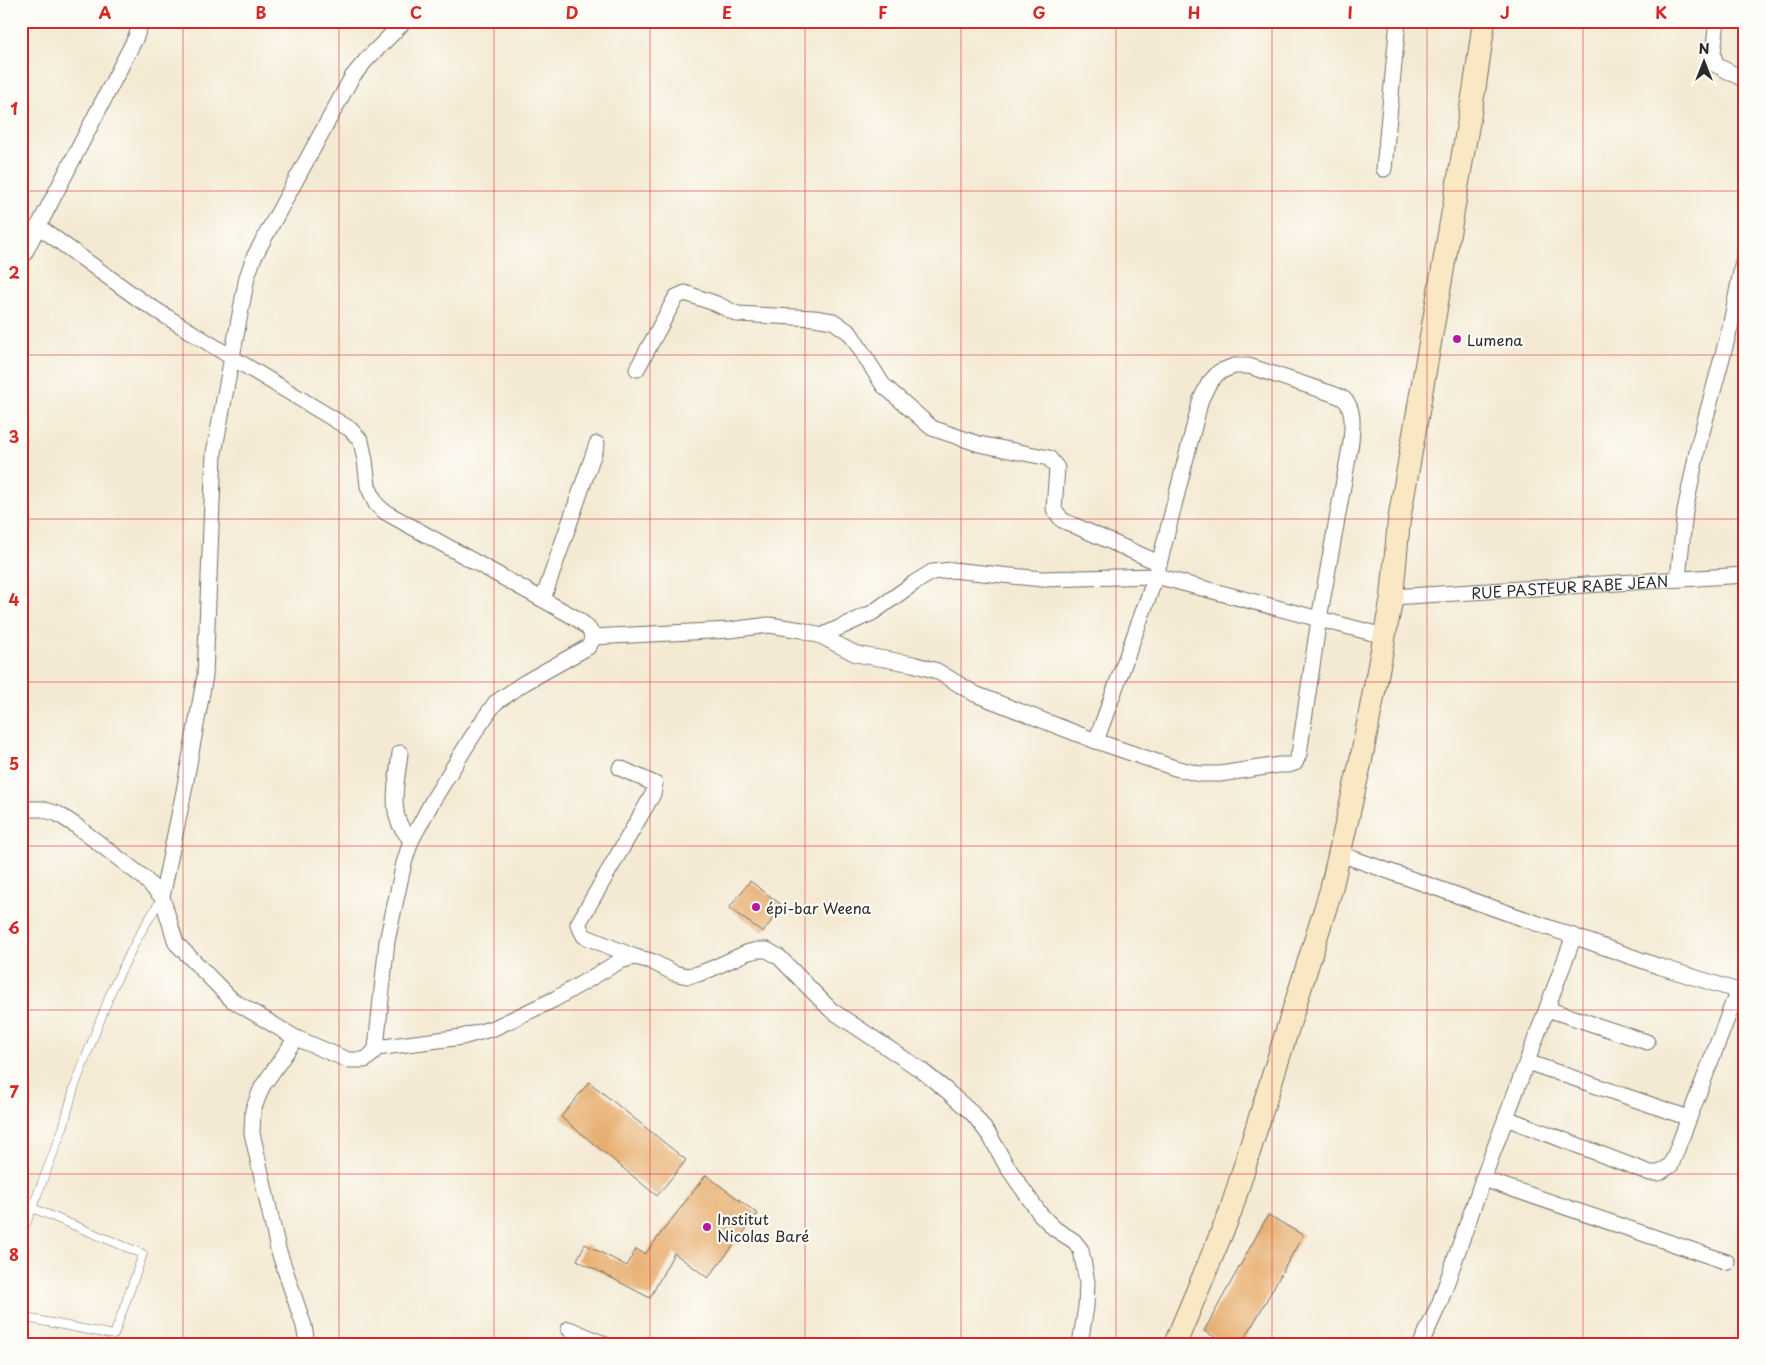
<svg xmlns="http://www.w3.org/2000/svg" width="1766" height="1365" font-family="'Playpen Sans',sans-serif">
<rect width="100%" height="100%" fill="#fdfcf7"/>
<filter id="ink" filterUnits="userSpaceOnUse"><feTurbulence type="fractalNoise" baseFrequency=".02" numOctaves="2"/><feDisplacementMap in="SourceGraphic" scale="10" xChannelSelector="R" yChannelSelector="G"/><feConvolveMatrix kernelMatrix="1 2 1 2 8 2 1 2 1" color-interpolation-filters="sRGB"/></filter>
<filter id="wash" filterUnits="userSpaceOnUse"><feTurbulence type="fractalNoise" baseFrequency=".0096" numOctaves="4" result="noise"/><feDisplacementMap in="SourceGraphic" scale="20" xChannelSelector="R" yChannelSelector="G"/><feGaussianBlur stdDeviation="1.12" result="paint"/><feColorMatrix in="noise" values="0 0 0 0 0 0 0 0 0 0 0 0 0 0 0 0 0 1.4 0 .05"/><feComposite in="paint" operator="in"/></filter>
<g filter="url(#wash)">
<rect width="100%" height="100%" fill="#f4e9d2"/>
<g id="blocks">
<!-- building -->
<path fill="#e7ad6d" d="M750,881l33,25 -20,26 -34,-24z
M589,1082l97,78 -29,36 -96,-79z
M706,1175l52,39 -50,64 -34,-25 -24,45 -73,-38 8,-16 42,22 9,-17 9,5z
M1268,1215l35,20 -61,109h-14l-24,-13z"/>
</g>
</g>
<g filter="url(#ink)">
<use href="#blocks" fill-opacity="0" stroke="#716e65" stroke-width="1"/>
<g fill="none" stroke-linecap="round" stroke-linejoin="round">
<!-- service casing -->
<g stroke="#716e65" stroke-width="9">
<path id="service" d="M26,1224l37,-96 11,-40 39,-101 25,-50 23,-38
M21,1317l93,18 29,-81 -111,-46"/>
</g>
<!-- minor casing -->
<g stroke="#716e65" stroke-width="17">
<g id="minor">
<path d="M1717,21l-4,32 3,12 29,15"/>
<path d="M1384,169l14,-148"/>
<path d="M21,260l114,-221 7,-18"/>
<path d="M637,369l39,-72 9,-4 32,11 20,10 77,4 19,3 17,12 33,52 49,43 47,16 70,14 8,10 -3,41 8,11 97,43"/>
<path d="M1678,579l7,-68 13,-64 32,-119 15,-77"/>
<path id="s1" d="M1392,597l353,-22"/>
<path d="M543,599l54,-155"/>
<path d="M592,637l138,-7 39,-5 33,5 19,6 35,18 57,10 24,7 38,23 121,47 79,27 25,6h20l59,-9h10l6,-2 4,-9 20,-135 32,-177c1,-14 4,-33 -7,-43 -3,-2 -8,-4 -11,-5l-84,-28h-15l-15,6 -10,11 -8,16 -45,177 -114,3 -90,-9 -20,2 -18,11 -42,30 -51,23"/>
<path d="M1096,741l60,-165 228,60"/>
<path d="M400,753c-2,21 -10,51 0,72 3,5 8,11 11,16"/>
<path d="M620,768l35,16 -2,10 -75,130 6,12 51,21"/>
<path d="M21,809h21l16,5 17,11 68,52 19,20 14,46 56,57 64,38 52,22h17l7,-6 4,-6 11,-107 17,-78 7,-22 22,-41 42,-68 20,-29 29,-20 64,-36c11,-13 -3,-23 -14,-30l-189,-105 -9,-8 -8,-18 -3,-26 -4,-19 -11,-12 -119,-72 -91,-57 -102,-74"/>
<path d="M1340,854l318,112 87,27"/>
<path d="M162,897l22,-106 21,-115 9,-223 33,-176 7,-20 98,-180 15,-18 38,-38"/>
<path d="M1547,1009l100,33"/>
<path d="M296,1038l-34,49 -9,23 -1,23 26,116 26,77 3,18"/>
<path d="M376,1048l86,-11 32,-9 61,-29 65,-38 15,-4 16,4 23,12 13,3 11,-2 13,-5 35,-16 11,-3h10l12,7 52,53 90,60 25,20 27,24 17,22 16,29 34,49 15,15 19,12 7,9 6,32 -1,25 -6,37"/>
<path d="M1527,1062l162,56"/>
<path d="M1506,1118l144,55h9l12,-8 67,-175"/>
<path d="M1483,1179l244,83"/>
<path d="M569,1329l35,15"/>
<path d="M1421,1344l19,-42 43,-123 91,-243"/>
</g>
</g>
<!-- secondary casing -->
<g stroke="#716e65" stroke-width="24">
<path id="secondary" d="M1175,1344l55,-131 101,-323 30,-130 31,-163 7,-77 76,-435 9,-64"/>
</g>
<!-- service -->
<use href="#service" stroke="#fff" stroke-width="8"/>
<!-- minor -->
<use href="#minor" stroke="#fff" stroke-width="15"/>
<!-- secondary -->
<use href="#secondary" stroke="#fae7c3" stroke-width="22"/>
</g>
</g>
<!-- grid -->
<path fill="none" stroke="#d62828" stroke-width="1" stroke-opacity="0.55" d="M183,21v1323M339,21v1323M494,21v1323M650,21v1323M805,21v1323M961,21v1323M1116,21v1323M1272,21v1323M1427,21v1323M1583,21v1323M21,191h1724M21,355h1724M21,519h1724M21,682h1724M21,846h1724M21,1010h1724M21,1174h1724"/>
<!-- markers -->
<g fill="#b5179e" stroke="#fdfcf7" stroke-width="2">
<circle cx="1457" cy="339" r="5"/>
<circle cx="756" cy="907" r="5"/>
<circle cx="707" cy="1227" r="5"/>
</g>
<g text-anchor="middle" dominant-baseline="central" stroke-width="4.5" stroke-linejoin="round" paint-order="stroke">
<!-- poi labels -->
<g font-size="15" fill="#2b2b2b" stroke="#fdfcf7" text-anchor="start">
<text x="1467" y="339">Lumena</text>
<text x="766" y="907">épi-bar Weena</text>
<text x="717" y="1218">Institut<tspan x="717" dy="17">Nicolas Baré</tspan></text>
</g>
<!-- street labels -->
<g font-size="15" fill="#2b2b2b" stroke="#fdfcf7">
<text stroke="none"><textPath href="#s1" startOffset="178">RUE PASTEUR RABE JEAN</textPath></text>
</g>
</g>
<!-- margin -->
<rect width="1766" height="1365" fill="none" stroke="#fdfcf7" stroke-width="55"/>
<!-- north arrow -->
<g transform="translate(1704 62)" stroke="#fdfcf7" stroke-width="4" paint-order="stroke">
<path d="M0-4L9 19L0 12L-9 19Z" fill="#2b2b2b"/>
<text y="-8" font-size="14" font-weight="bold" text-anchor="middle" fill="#2b2b2b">N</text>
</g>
<rect x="28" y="28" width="1710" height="1310" fill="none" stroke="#d62828" stroke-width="2"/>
<g font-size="16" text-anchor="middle" font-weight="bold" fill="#d62828">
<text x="105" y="19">A</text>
<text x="261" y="19">B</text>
<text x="416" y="19">C</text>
<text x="572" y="19">D</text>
<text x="727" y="19">E</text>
<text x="883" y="19">F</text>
<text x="1039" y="19">G</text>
<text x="1194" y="19">H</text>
<text x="1350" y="19">I</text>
<text x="1505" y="19">J</text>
<text x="1661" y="19">K</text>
<text x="14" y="115">1</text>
<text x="14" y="279">2</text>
<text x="14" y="443">3</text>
<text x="14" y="606">4</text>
<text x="14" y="770">5</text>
<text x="14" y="934">6</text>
<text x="14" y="1098">7</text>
<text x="14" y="1261">8</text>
</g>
</svg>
